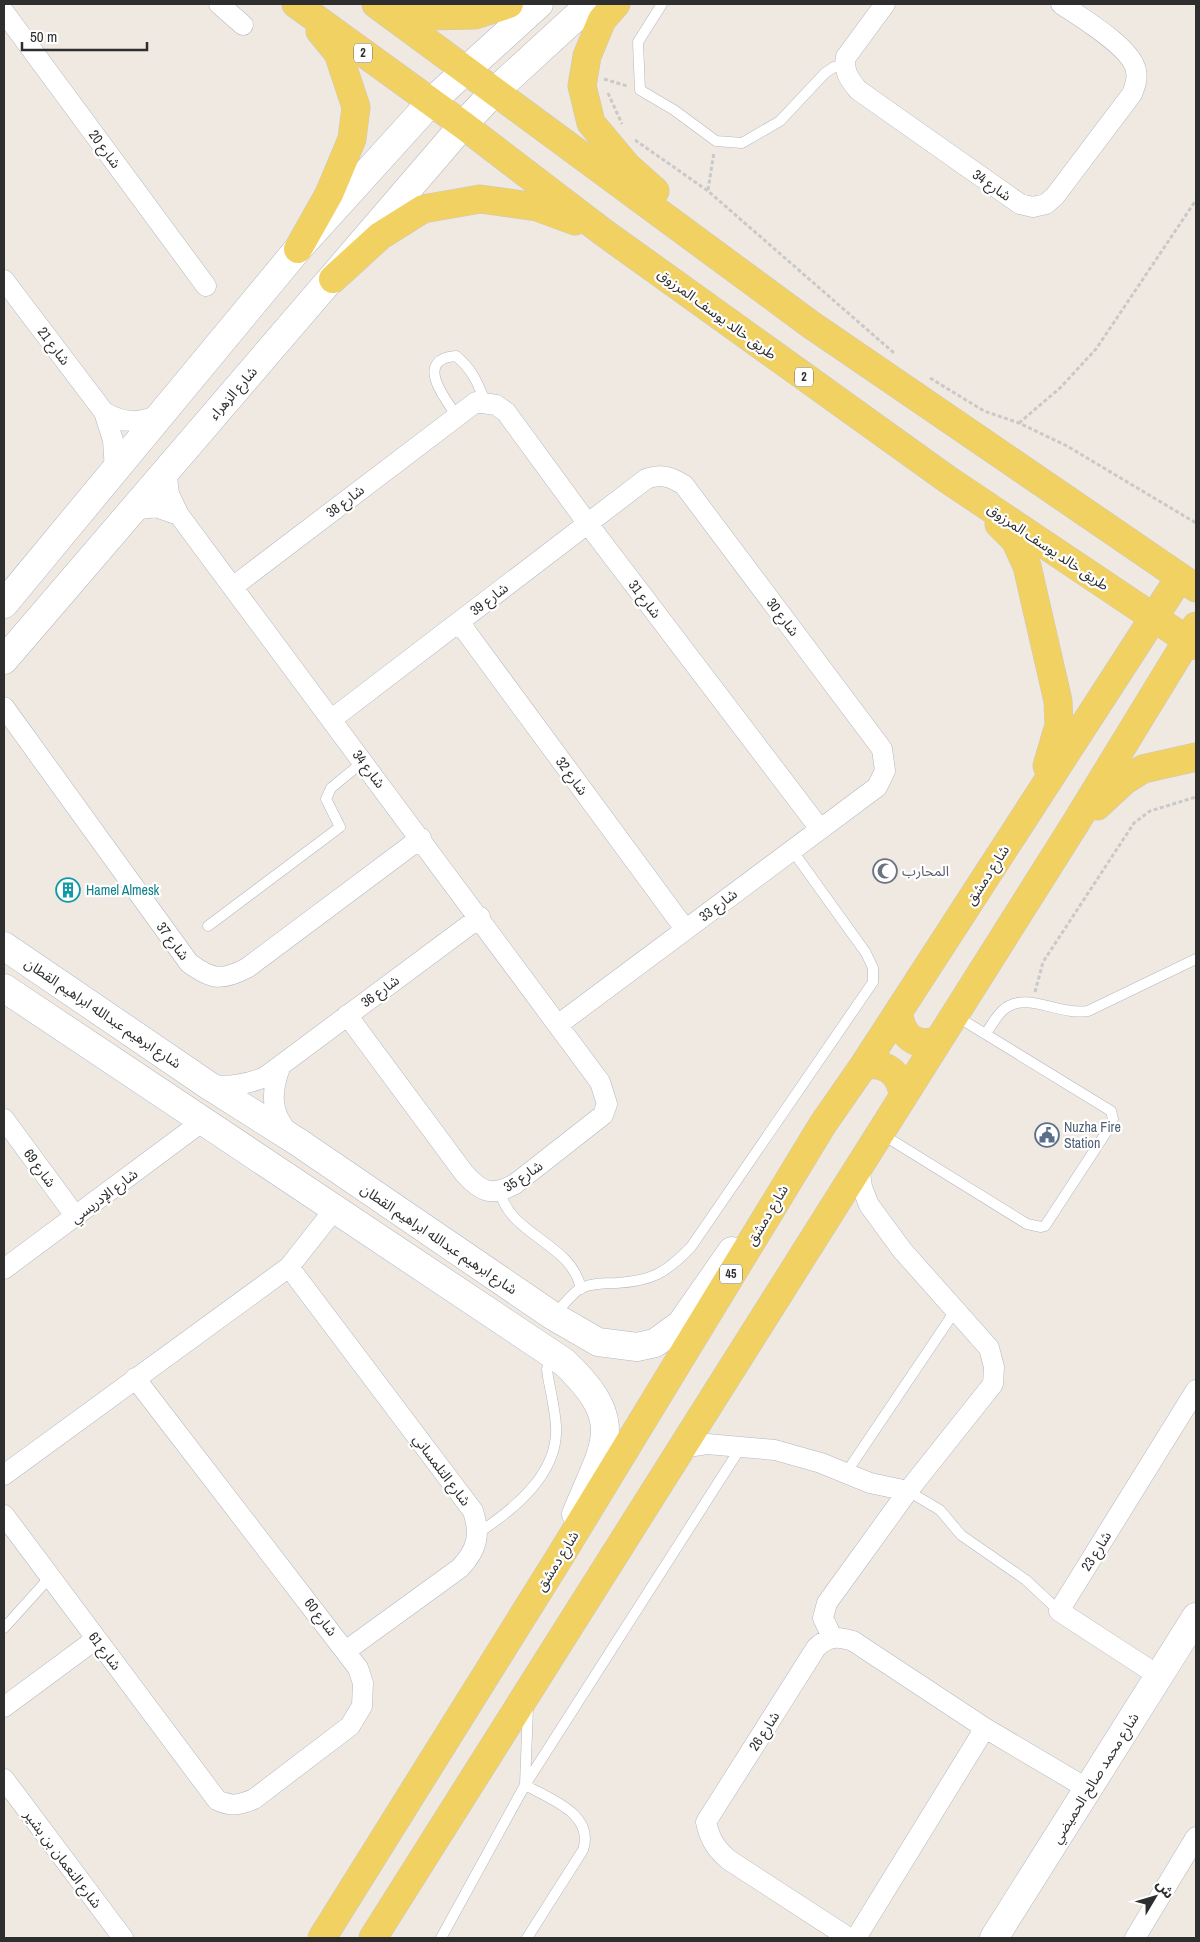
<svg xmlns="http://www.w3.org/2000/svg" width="1200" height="1942" font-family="'Archivo Narrow','Noto Sans Arabic',sans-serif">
<rect width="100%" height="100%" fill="#efe9e1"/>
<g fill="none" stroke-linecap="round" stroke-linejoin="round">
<!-- lane casing -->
<g stroke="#b4b7c1" stroke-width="11">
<path id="lane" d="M662,4l-24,38 2,48 34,20 42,31 26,2 38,-22 45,-48 9,-6h10
M457,416c-13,-18 -43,-57 -1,-60 16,13 22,27 29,46
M208,926l132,-99 -14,-28 5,-11 33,-27
M986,1033c5,-7 10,-16 16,-22 23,-22 56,5 86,0l108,-52
M880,1133l147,91 14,3 4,-1 66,-101 2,-6 -2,-8 -155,-95
M500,1192c11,44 72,51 81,97
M553,1316c9,-9 18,-22 28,-28 11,-5 24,-5 35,-5 36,-2 50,-10 75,-36l182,-265v-14l-7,-15 -74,-103
M846,1473l109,-162
M908,1491l32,19 21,25 65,45 33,31
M478,1533c35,-23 81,-59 78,-107 -1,-16 -5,-33 -8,-49l-1,-8 5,-14
M4,1628l46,-51
M441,1938l84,-153 216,-338
M527,1938l56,-88c12,-36 -33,-51 -58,-65l3,-78"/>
</g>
<!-- street casing -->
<g stroke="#b4b7c1" stroke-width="21">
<path id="street" d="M219,4l24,21
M885,4l-39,53c-3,14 3,22 12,33l162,114 13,3 13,-3 9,-8 77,-102c3,-8 6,-15 4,-23 -3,-23 -56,-54 -75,-67
M4,12l202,274
M4,280l100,132 9,28 2,30
M104,412c21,12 37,12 58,1
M166,470l3,24 10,21 421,567 7,22 -4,11 -88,69c-24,13 -34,8 -51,-11l-117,-158
M131,510l25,-3 23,8
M234,586l242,-184 20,3 10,7 82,112 232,305
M459,622l226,307
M4,707l185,256c23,17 33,18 58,5l174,-130
M332,719l314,-240c15,-6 25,-2 38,6l198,264 3,22 -8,16 -318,237
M281,1065c-10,25 -12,49 9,69
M209,1085c21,2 36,0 56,-8l215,-160
M4,1119l72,98
M289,1267l184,244c8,24 4,39 -13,57l-113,82
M4,1269l199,-148
M681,1448l26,-4 68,6 46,13 49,20 38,8
M4,1475l285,-208 45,-57
M4,1515l213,285c14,7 23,5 37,-1l96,-73 12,-20 1,-23 -5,-15 -223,-290
M832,1637l-9,-19 4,-15 81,-112 85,-107 1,-17 -5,-19 -87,-98 -33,-45 -7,-18 -3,-21
M1159,1676l-100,-65 137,-221
M4,1707l92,-68
M4,1779l119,159
M849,1938l-120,-78c-13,-11 -19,-20 -23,-38l110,-174c12,-12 21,-12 37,-7l132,87 103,61
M856,1938l129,-210
M1135,1938l61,-101"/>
</g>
<!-- secondary casing -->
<g stroke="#b4b7c1" stroke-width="29">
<path id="secondary" d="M4,604l294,-355 133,-147 108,-98
M4,660l459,-535 31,-33 96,-88
M4,946l204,139 90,57 255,174 45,26 39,5 18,-4 26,-19 51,-73
M4,988l560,374c64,61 41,81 12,152
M994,1938l202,-321"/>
</g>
<!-- primary casing -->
<g stroke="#c9c9c9" stroke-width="29">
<path id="primary" d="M296,4l167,121 140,107 344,247 249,167
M376,4l434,320 386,264
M397,4l27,12 51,-1 34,-11
M616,4l-14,16 -15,36 -5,30 9,37 36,43 28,25
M298,249l31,-55 23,-55 4,-32 -18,-54 -18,-22
M333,279l47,-43 43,-27 57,-10 57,8 38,14
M999,524l16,16 12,26 31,135 1,24 -12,41
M1097,806l27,-25 19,-12 53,-12
M899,1012c1,23 17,37 39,28
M864,1065c22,-3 36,8 39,30
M322,1938l237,-380 264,-434 41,-59 316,-488
M373,1938l702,-1114 121,-198"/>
</g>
<!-- path -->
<path stroke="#c9c9c9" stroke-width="3" stroke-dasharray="4 2.5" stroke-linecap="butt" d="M604,79l23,7
M608,93l14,31
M635,140l73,51 186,162
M708,190l6,-38
M930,378l54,33 35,12 48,23 129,77
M1019,423l41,-35 36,-39 100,-149
M1035,992l8,-30 91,-139 16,-12 46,-14"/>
<!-- lane -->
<use href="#lane" stroke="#fff" stroke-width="10"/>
<!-- street -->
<use href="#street" stroke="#fff" stroke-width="20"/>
<!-- secondary -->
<use href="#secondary" stroke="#fff" stroke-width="28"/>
<!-- primary -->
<use href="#primary" stroke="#f2d163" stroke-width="28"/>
</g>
<!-- icons -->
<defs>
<g id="mosque-ring" transform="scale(1.25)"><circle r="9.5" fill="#fff" stroke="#6b7280" stroke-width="1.5"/><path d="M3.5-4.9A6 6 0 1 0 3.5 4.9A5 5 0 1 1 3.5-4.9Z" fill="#6b7280"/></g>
<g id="building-ring" transform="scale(1.25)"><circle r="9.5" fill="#fff" stroke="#0f9aa8" stroke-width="1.5"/><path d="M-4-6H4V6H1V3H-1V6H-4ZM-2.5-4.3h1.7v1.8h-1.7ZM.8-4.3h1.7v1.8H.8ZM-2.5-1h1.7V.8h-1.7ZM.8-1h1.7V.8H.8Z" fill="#0f9aa8"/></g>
<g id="civic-ring" transform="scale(1.25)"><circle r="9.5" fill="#fff" stroke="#5c6f8a" stroke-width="1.5"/><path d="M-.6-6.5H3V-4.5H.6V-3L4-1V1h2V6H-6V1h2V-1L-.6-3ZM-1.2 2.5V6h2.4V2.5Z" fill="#5c6f8a"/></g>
</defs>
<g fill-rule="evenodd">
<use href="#mosque-ring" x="885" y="871"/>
<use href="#building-ring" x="68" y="890"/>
<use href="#civic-ring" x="1047" y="1135"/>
</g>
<g text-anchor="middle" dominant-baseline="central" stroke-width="4.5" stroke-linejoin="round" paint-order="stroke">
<!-- shield labels -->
<g fill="#fff" stroke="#6d6d6d" stroke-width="1">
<rect x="354" y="43.5" width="18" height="19" rx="4"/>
<rect x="795" y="367.5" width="18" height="19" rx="4"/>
<rect x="720" y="1264.5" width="22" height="19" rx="4"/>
</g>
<g font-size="12" font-weight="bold" fill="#2e2e2e">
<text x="363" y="53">2</text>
<text x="804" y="377">2</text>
<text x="731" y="1274">45</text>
</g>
<!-- street labels -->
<g font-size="14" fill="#2e2e2e" stroke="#fff">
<text transform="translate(105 149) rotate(54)">شارع 20</text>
<text transform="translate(992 185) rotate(35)">شارع 34</text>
<text transform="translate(717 314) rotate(36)">طريق خالد يوسف المرزوق</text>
<text transform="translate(54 346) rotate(53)">شارع 21</text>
<text transform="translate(233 393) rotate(-49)">شارع الزهراء</text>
<text transform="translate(345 501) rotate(-37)">شارع 38</text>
<text transform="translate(1048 547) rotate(34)">طريق خالد يوسف المرزوق</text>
<text transform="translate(489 599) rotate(-37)">شارع 39</text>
<text transform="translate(645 599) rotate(53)">شارع 31</text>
<text transform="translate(783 617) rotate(53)">شارع 30</text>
<text transform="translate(369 769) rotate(53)">شارع 34</text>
<text transform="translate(572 776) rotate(54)">شارع 32</text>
<text transform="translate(987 875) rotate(-57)">شارع دمشق</text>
<text transform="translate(718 905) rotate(-37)">شارع 33</text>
<text transform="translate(173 941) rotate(53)">شارع 37</text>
<text transform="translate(380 991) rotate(-36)">شارع 36</text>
<text transform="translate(103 1013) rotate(34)">شارع ابرهيم عبدالله ابراهيم القطان</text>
<text transform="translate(40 1168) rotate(54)">شارع 69</text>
<text transform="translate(523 1176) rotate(-34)">شارع 35</text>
<text transform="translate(104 1196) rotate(-37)">شارع الإدريسي</text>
<text transform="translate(767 1215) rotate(-59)">شارع دمشق</text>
<text transform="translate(439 1239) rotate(34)">شارع ابرهيم عبدالله ابراهيم القطان</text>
<text transform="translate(442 1470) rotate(53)">شارع التلمساني</text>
<text transform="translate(1096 1551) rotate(-58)">شارع 23</text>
<text transform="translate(557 1561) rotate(-58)">شارع دمشق</text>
<text transform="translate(321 1617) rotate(52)">شارع 60</text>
<text transform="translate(105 1651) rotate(53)">شارع 61</text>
<text transform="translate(764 1731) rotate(-57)">شارع 26</text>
<text transform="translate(1095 1778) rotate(-58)">شارع محمد صالح الحميضي</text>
<text transform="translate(63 1859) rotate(53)">شارع النعمان بن بشير</text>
</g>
<!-- worship labels -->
<g font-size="14" fill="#5b616d" stroke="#fff" text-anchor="start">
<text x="902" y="871">المحارب</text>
</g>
<!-- culture labels -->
<g font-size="14" fill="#0d838f" stroke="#fff" text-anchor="start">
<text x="86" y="890">Hamel Almesk</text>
</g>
<!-- service labels -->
<g font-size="14" fill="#4e5e75" stroke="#fff" text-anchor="start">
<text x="1064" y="1127">Nuzha Fire<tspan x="1064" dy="16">Station</tspan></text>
</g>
</g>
<!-- border -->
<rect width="1200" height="1942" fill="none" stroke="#2e2e2e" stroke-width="10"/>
<!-- north arrow -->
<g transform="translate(1155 1897) rotate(52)" stroke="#ffffff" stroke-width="4" paint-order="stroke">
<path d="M0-4L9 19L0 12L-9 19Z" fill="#2e2e2e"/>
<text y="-8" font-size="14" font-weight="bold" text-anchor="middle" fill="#2e2e2e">ش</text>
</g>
<!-- scale -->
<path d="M22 42v8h125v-8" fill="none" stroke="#2e2e2e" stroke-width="2.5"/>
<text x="30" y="42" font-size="15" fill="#2e2e2e" stroke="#ffffff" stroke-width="4" paint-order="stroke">50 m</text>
</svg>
